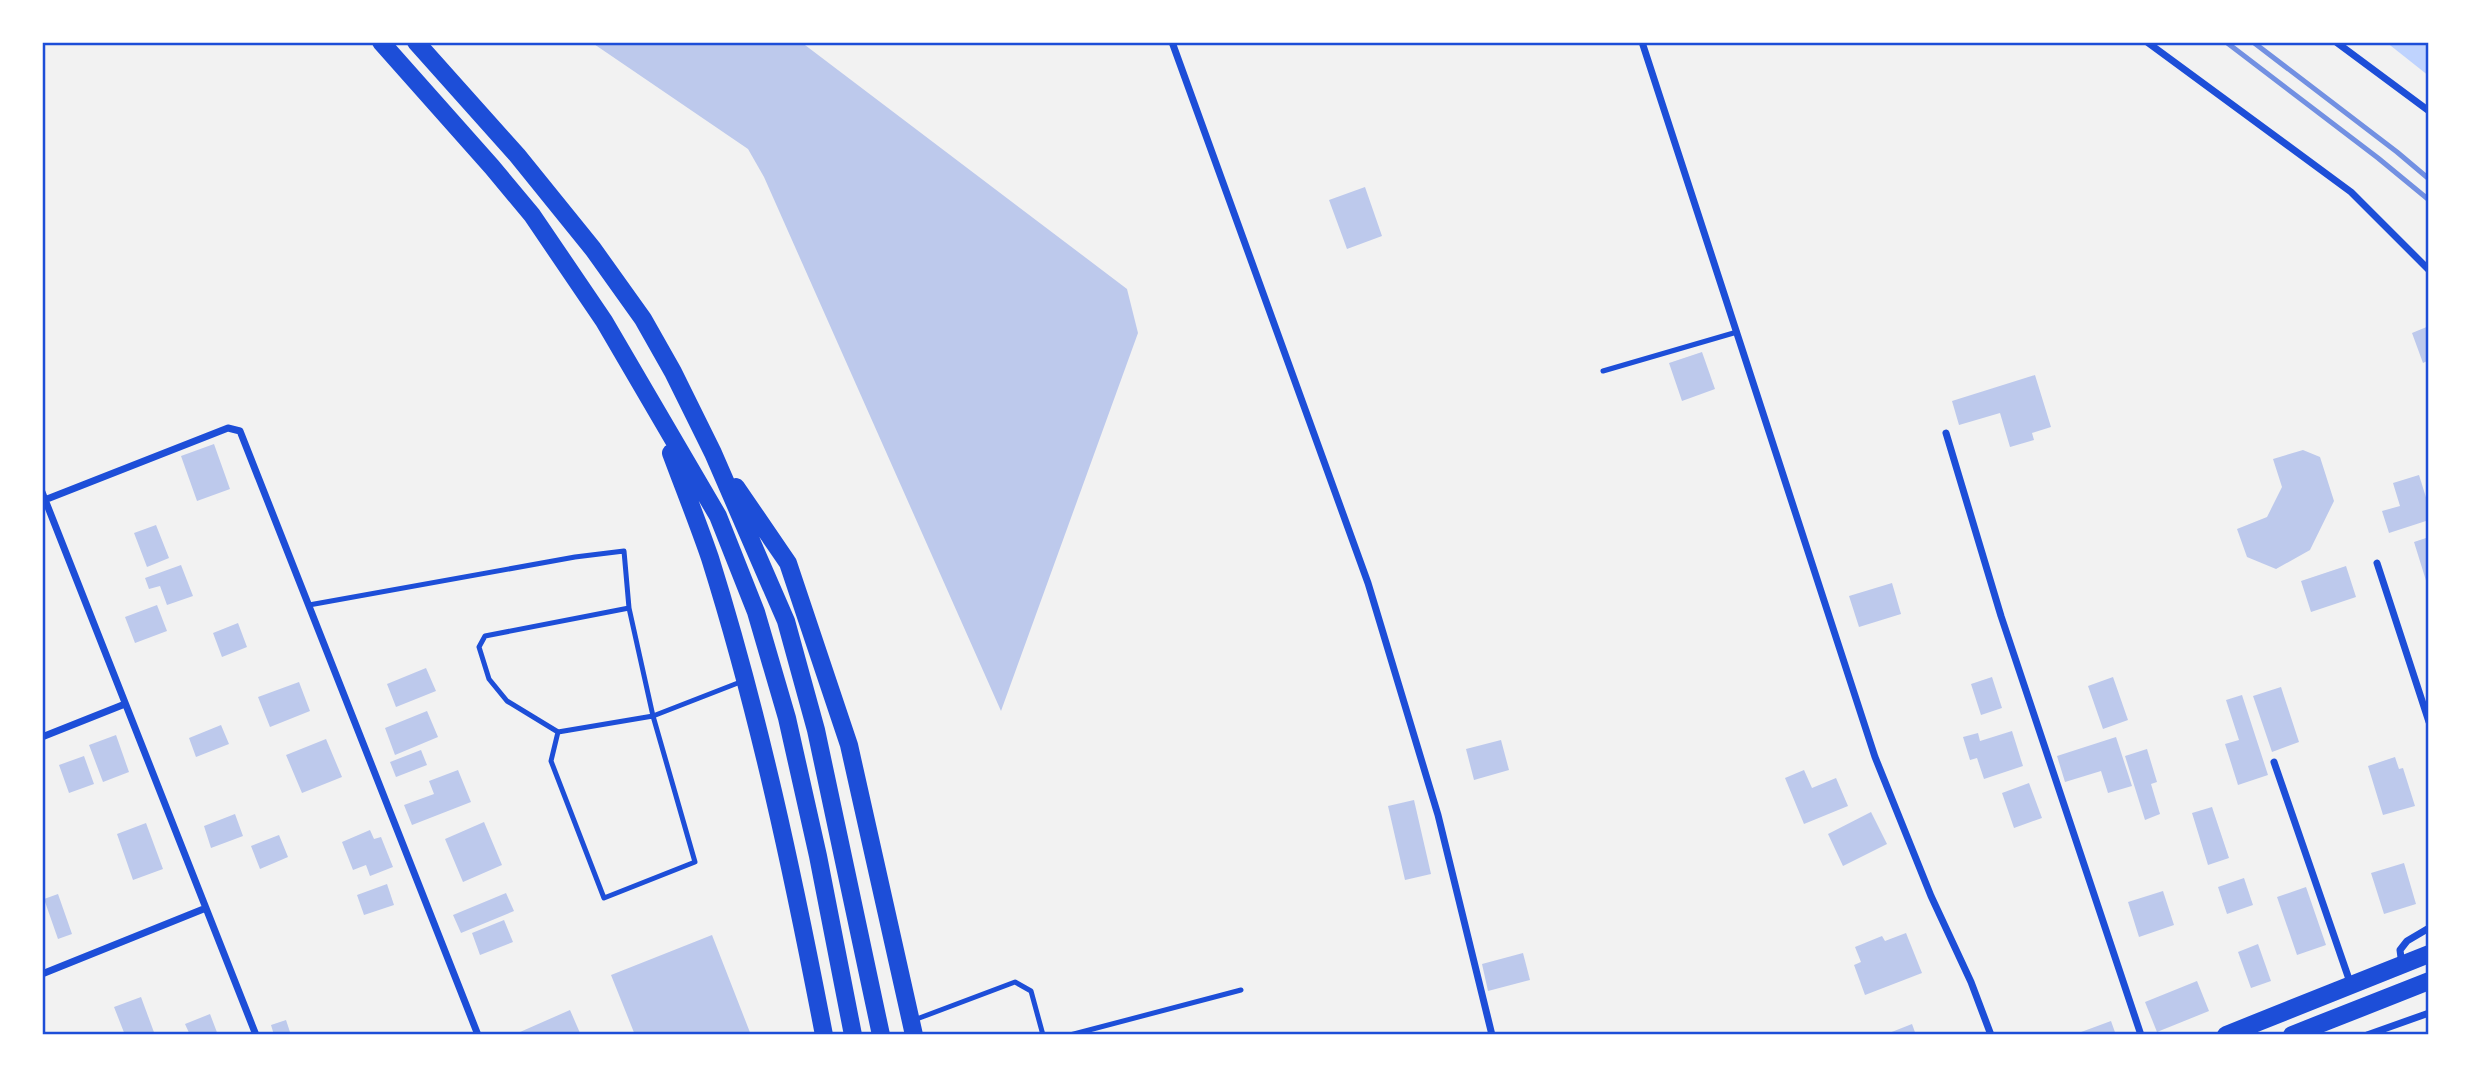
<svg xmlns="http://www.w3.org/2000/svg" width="2471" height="1077" font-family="Barlow,sans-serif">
<rect width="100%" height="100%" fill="#f2f2f2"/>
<!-- water -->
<path fill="#bfd3fe" d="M2386,42h43v34z"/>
<!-- building -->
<path fill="#bdc9ec" d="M591,42h210l326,247 11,44 -137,378 -237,-534 -16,-28z
M1365,187l17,49 -35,13 -18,-49z
M2429,326v34l-6,3 -11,-30z
M1702,352l13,37 -33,12 -13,-38z
M2035,375l16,52 -19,6 2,7 -24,7 -10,-34 -41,12 -7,-24z
M214,444l16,45 -33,12 -16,-45z
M2303,450l17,7 14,44 -24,49 -34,19 -29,-12 -10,-28 30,-12 15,-30 -9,-28z
M2419,475l10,32v13l-40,13 -7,-22 18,-5 -7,-23z
M156,525l13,33 -22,9 -13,-34z
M2429,537v50h-1l-14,-45z
M181,565l12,31 -26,9 -7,-19 -11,3 -4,-11z
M2346,566l10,31 -45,15 -10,-31z
M1892,583l9,31 -42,13 -10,-31z
M157,605l10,26 -32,12 -10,-26z
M238,623l9,24 -25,10 -9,-24z
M426,668l10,23 -40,16 -9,-23z
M1992,677l10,31 -21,7 -10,-31z
M2113,677l15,43 -25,9 -15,-43z
M299,682l11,29 -40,16 -12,-30z
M2281,687l18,55 -27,10 -19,-56z
M2242,695l26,80 -30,10 -13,-41 14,-4 -13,-40z
M427,711l11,26 -43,18 -10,-27z
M221,725l8,19 -33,13 -7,-19z
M2012,731l11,35 -39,13 -7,-21 -7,2 -7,-23 15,-4 2,8z
M116,735l13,37 -26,10 -14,-37z
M2116,737l16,49 -24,7 -7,-22 -36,11 -8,-26z
M326,739l16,38 -40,16 -16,-38z
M1501,740l8,30 -35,10 -8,-31z
M2147,749l10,33 -6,2 9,30 -15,6 -20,-64z
M421,750l6,15 -31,12 -6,-15z
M84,756l10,28 -25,9 -10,-28z
M2395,757l4,12 4,-1 12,38 -32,9 -15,-49z
M458,770l13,32 -59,23 -8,-20 30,-11 -5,-13z
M1804,770l8,18 24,-10 12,28 -44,18 -19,-46z
M2029,783l13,35 -28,10 -12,-35z
M1414,800l17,74 -26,6 -17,-74z
M2212,807l17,51 -21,7 -16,-52z
M1871,812l16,32 -44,22 -15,-32z
M235,814l8,22 -32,12 -7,-22z
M484,822l18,43 -39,17 -18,-43z
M146,823l17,46 -30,11 -16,-46z
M370,830l4,9 7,-2 12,30 -23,9 -4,-11 -13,5 -11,-28z
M279,835l9,22 -28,12 -9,-23z
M2404,863l12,41 -32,10 -13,-41z
M2244,878l9,27 -26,9 -9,-27z
M387,884l7,21 -30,10 -7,-20z
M2306,887l20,58 -29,10 -20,-58z
M2163,891l11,34 -35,12 -11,-35z
M506,893l8,18 -53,22 -8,-18z
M58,894l14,40 -14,5 -14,-40z
M504,920l9,22 -33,13 -8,-22z
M1906,933l16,40 -57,22 -11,-30 7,-3 -6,-15 27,-11 3,5z
M712,935l39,100h-116l-24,-60z
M2258,944l13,37 -20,7 -13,-36z
M1523,953l7,27 -42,11 -6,-27z
M2197,981l12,30 -52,21 -12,-30z
M141,997l14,38h-30l-11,-28z
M570,1010l10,23 -6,2h-53l-1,-3z
M210,1014l8,21h-28l-5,-11z
M286,1020l5,15h-17l-3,-10z
M2111,1021l5,14h-43z
M1912,1024l4,11h-32z"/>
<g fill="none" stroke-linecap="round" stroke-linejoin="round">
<!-- service -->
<path stroke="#1d4ed8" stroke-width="5" d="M1603,371l134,-39
M309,605l266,-48 49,-6 5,57 24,108 42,146 -91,36 -53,-137 7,-29
M629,608l-144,28 -6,11 10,32 18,22 51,31 95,-16 90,-35
M914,1020l101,-38 16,9 12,44
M1070,1035l171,-45"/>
<!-- minor -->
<path stroke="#1d4ed8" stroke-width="7" d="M1172,42l196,541 70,232 54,220
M1642,42l233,715 56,139 40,86 20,53
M2147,42l204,150 78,78
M2336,42l93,69
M1946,433l55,183 140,419
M42,492l214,543
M42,501l186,-73 12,3 238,604
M2377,563l52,159
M42,737l83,-33
M2274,762l77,223
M2402,965l-2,-15 7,-9 22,-13
M42,974l164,-66
M2367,1035l62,-22"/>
<!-- primary -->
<path stroke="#1d4ed8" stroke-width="18" d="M381,42l111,125 40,48 72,106 114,195 38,96 31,106 31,138 35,179
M416,42l101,113 76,94 50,70 30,53 40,81 73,168 30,109 65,305
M671,453c13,35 27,70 39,105 49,156 83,316 114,477
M736,487l52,76 61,182 65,290
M2226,1035l203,-81
M2292,1035l137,-54"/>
<!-- rail -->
<path stroke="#7290e2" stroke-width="5" d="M2226,42l152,116 51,42
M2253,42l144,110 32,27"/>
</g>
<!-- border -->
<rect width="2471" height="1077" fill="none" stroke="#ffffff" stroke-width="88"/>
<rect x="44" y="44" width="2383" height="989" fill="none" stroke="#1d4ed8" stroke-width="2.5"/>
</svg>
